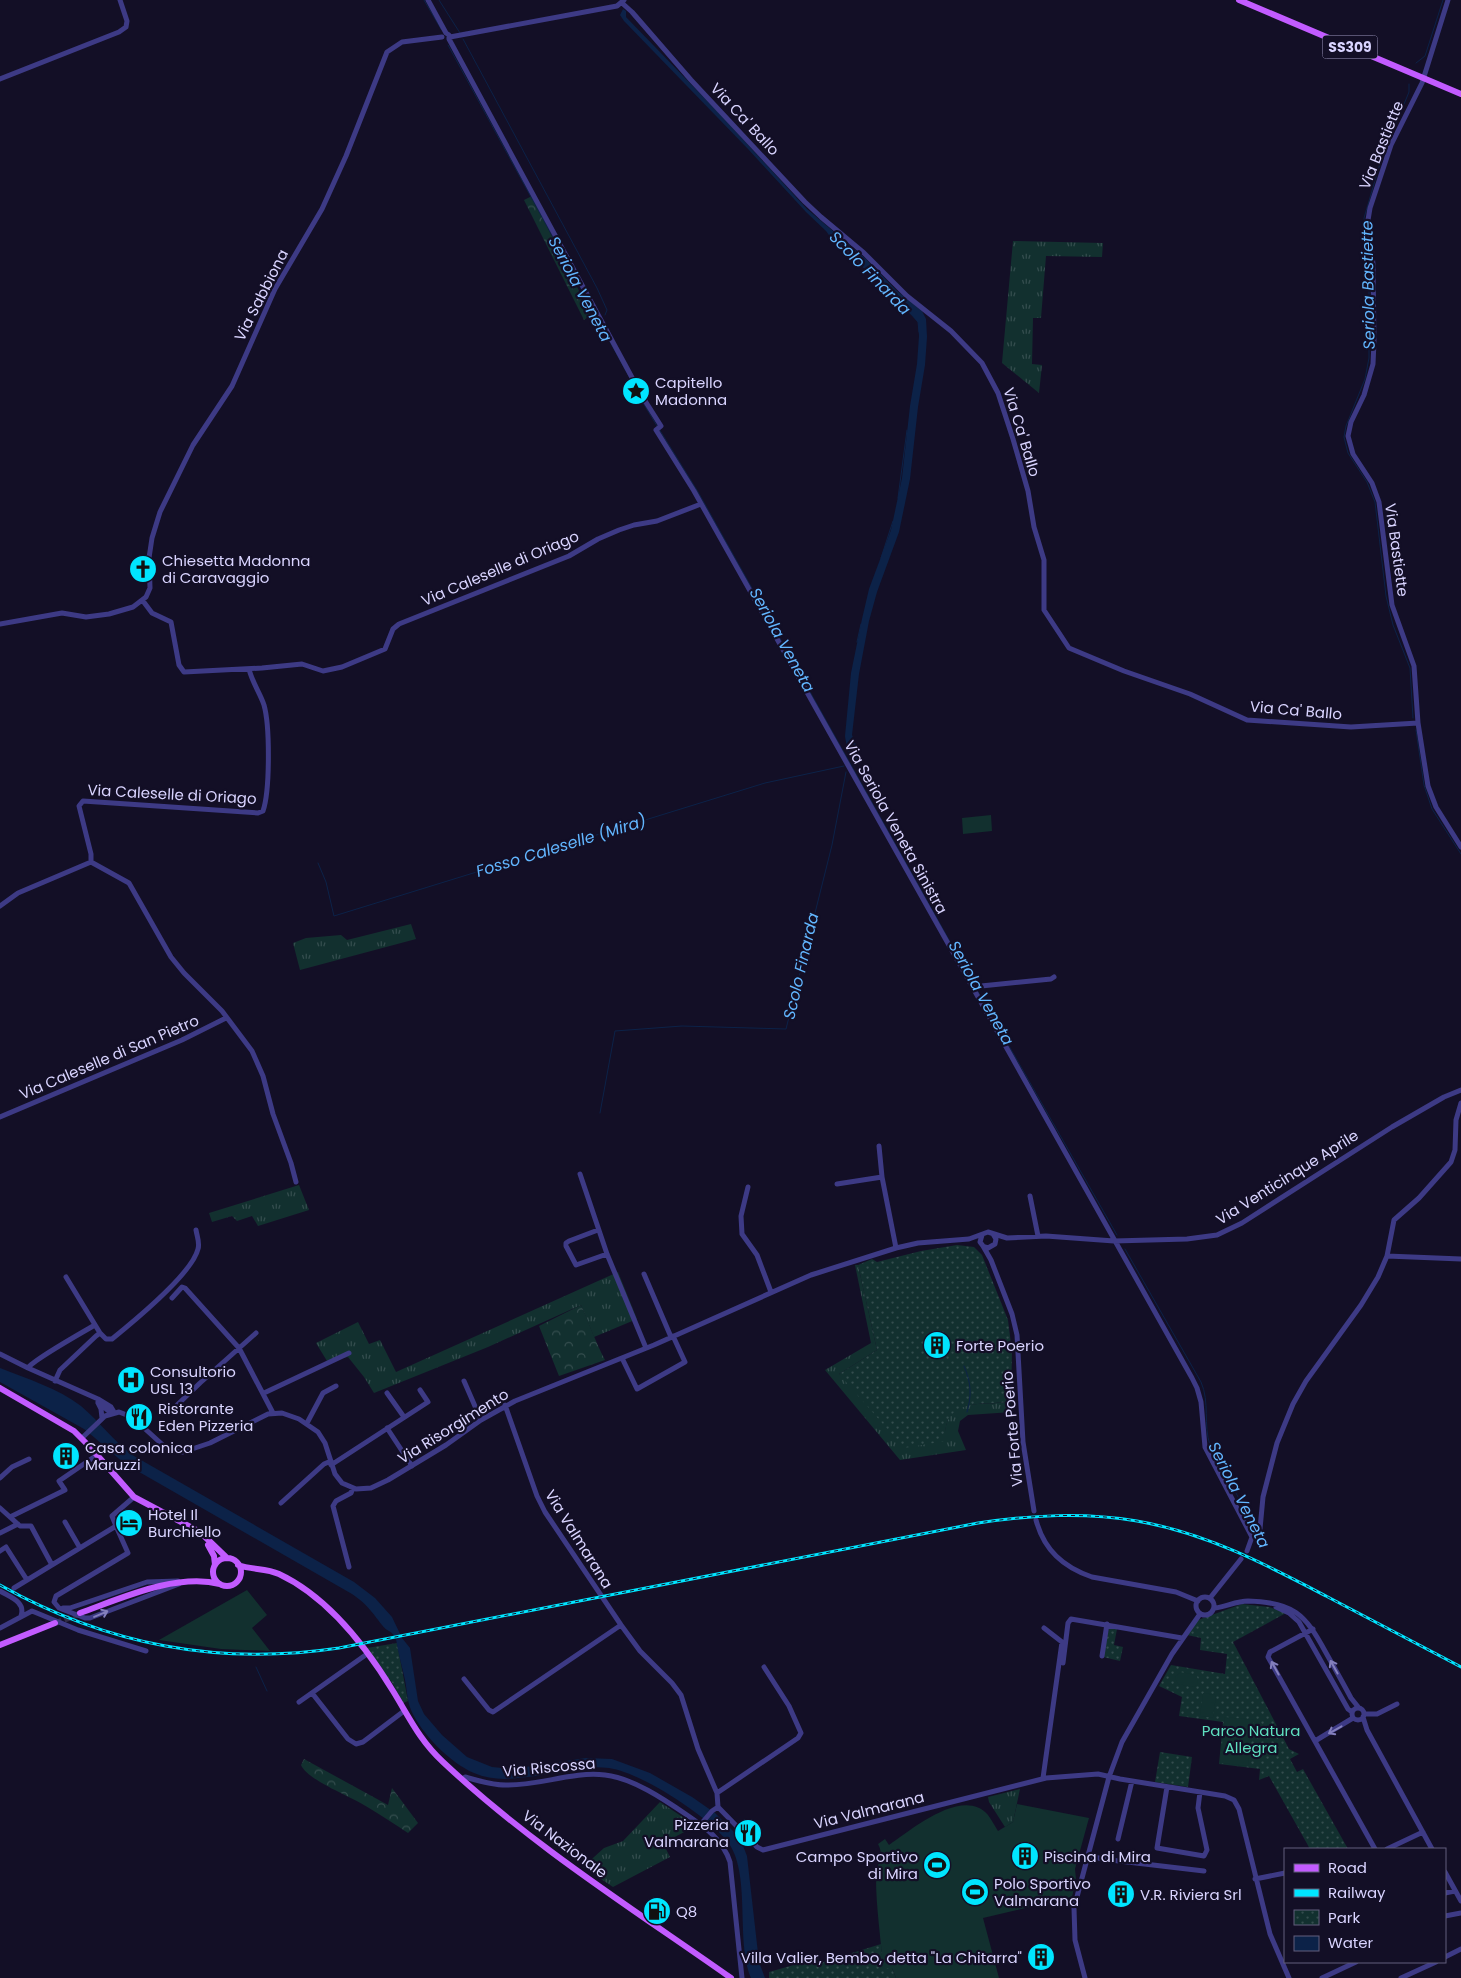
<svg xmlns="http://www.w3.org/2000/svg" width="1461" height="1978" font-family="Poppins,sans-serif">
<defs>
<pattern id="grass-tufts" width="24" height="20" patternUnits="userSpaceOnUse" patternTransform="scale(1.25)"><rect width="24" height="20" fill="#12302f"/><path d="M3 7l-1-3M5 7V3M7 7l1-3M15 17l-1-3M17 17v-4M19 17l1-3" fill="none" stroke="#344d4e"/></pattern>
<pattern id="forest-crowns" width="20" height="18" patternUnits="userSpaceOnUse" patternTransform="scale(1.25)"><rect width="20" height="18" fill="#12302f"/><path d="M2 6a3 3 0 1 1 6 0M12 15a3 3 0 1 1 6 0" fill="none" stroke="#344d4e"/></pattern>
<pattern id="park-dots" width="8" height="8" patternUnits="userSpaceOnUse" patternTransform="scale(1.25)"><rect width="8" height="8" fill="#12302f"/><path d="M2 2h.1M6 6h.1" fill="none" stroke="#344d4e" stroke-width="1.8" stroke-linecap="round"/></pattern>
</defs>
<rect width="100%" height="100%" fill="#130f26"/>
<!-- grass -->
<path fill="url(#grass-tufts)" d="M1013,241l90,2 -1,14 -56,-1 -5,62h-8l-1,46 10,1 -3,28 -37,-30z
M411,924l5,15 -116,31 -7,-27 13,-5 35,-3 6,5z
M299,1185l10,25 -51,16 -6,-10 -15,5 -5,-5 -20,6 -3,-9z
M855,1265h3l19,85 -38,24 106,58c1,-7 3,-17 9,-22 12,-8 43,-6 57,-8l1,10 -44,3 -8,6 -2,10 8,19 -66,10 -75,-90 46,-27z
M618,1272l19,47 -43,18 -13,-32 -93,42 -114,46 -10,-16 -16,-20 -21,4 -11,-18 42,-21 11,22 11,-4 16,32z
M1020,1789l-7,33 -8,5 -16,-25 -1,-5z
M660,1802l36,24 -33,17 7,14 -57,30 -30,-20 21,-19 19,-7z"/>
<!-- forest -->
<path fill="url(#forest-crowns)" d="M532,196l59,119 -7,5 -60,-120z
M581,1305c9,20 14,36 24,55l-46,16 -20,-50z
M304,1759l84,46 4,-17 26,35 -10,10c-13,-9 -26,-17 -39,-25 -16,-11 -61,-27 -68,-43z"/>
<!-- park -->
<path fill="url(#park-dots)" d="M957,1245l17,2 8,8 26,65 4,32 -1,50c-30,3 -70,-4 -65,39l-42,7 -65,-74 38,-24 -19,-85 14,-6 5,3 44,-11z
M1242,1604l27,3 17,6 -53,29 56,107 10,5 -9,5 7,13 6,-3 45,80h-38l-41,-73 -10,4 1,-11 -41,-5 4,-42 -44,-6 3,-19 -23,-11 12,-21 54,9 2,-20 -27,-4 1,-12 -14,-3 11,-15z
M1109,1628l8,1 -3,16 9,2 -3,14 -17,-4z
M397,1643l11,58 -5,2 -10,-19 -26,-36z
M1160,1752l32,5 -4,30 -33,-5z
M881,1944l2,24h9l4,10h-127v-6l49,-14 2,5z"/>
<!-- garden -->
<path fill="#12302f" d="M991,815l1,16 -29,3 -1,-16z
M247,1590l20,25 -15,13 18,23 -49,-2 -62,-9z
M1180,1672l16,3 2,4 -1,6 -4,2 -15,-3 -3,-6z
M1203,1693l13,2 -3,23 -13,-2z
M1225,1717l29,3 -6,46 -28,-3z
M1017,1804l72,14 -14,51 1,10 -4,18 -89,21 16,60h-103l-4,-10 -9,1c-2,-30 -7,-61 -7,-91 0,-13 9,-22 2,-34l7,-5 4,6c22,-15 74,-59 99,-30 3,4 7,11 10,16l15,-9z"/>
<!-- water -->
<path fill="#0c2248" d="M623,9l3,2v6l91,94 90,98 59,50 30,31 26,21 4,8 1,18 -2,28 -7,42 -8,72 -11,53 -22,60 -8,29 -10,53 -7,61 9,23 -7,9c-4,-7 -8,-23 -9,-31l6,-63 11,-54 7,-30 22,-59 11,-52 8,-72 7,-42 2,-28 -1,-14 -42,-43 -42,-37 -8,-11 -20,-19 -58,-63 -124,-128 -4,-6z
M0,1368c27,11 58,20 81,38 19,16 33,36 53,50l220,126 21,16 17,19 10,21 8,10 8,53 6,13 18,21 25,22 25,10 20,2 74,-11 26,1 38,14 42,24 23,16 25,25 7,18 12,106 6,16h-14c-16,-38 1,-106 -24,-137 -21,-26 -85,-68 -118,-73 -30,-4 -61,8 -91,10 -15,2 -30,1 -44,-5 -24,-10 -53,-40 -63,-63 -4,-10 -4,-20 -6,-30 -3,-14 -7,-27 -9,-41 -4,-9 -9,-7 -14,-14 -11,-14 -14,-20 -30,-31l-225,-129c-16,-12 -29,-25 -43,-36l-84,-47z"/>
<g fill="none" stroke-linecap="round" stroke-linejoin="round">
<!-- stream -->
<path stroke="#0c2248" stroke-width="1" d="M424,0l17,29
M439,0l21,33
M463,39l134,249 10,22 -2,5
M448,45l190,348
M1416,63l9,-7 18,-56
M1409,84v8l-28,68 -17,58 5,46v94l-4,21 -19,47 -2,11 4,16 19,29 8,20 11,94 7,29 17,43 3,50
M913,316l5,6 1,10
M642,401l15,25
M659,429l39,63 279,498 140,245
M898,498l9,-68
M881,558l12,-37
M857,642l4,-18
M1416,730l8,55 8,24 29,45
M318,863l8,19 8,34 431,-133 79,-17
M600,1113l15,-82 67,-5 104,3 46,-184 14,-73
M1125,1249l76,133c9,20 2,43 9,63l46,85
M964,1366c7,16 8,29 3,46
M256,1667l11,24"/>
<!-- major-tunnel -->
<path stroke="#312d47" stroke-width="6" stroke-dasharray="6 3" stroke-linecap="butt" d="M56,1623l23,-9"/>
<!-- minor -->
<path stroke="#3d3a85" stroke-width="5" d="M428,0l18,33 3,2v4l193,357 19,30 -5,4 38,61 498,887 5,10 4,14 4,45 47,90
M1448,0l-26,83 -31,62 -21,63 -2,12 5,44 1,78 -1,22 -9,31 -13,27 -3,14 5,18 19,29 7,19 13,103 22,61 4,57 10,63 8,21 25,40
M622,3l10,9 59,68 114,122 16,15 43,36 43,43 44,35 31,32 16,30 15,46 15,52 6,36 10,33v50l25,38 55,23 66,23 57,26 104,7 67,-4
M450,37l167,-31 7,-6
M0,79l119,-47 7,-5 1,-6 -7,-21
M143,601l9,12 19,9 8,43 5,7 78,-4 40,-4 21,7 19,-4 43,-18 8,-20 6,-5 170,-68 29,-17 21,-9 15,-5 23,-4 44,-17
M0,624l62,-11 24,4 23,-3 24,-7 13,-10 4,-9 -1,-30 3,-20 8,-26 33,-67 39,-59 43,-97 47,-80 24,-53 41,-104 15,-10 40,-5
M91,862l38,21 42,74 13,16 38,38 30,40 11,25 10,38 18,49 5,19
M0,906l18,-13 73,-31v-8l-12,-48 4,-5 175,12 5,-2c7,-20 7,-85 1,-106 -4,-12 -12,-23 -15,-36
M981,986l70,-7 3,-2
M0,1117l182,-77 44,-22
M879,1146l3,31 14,71
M580,1174l27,80 39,94
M837,1184l45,-7
M748,1187l-7,29 1,18 15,21 14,37
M1030,1196l8,40
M598,1230l-29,11 -3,2v3l10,19 31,-11
M982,1235l-2,7 3,4 5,2 7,-4 1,-5 -3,-5
M983,1246l8,14 21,54 5,21 6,107 11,69
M1387,1256l74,3
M644,1274l27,63
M66,1277l34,56
M172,1298l10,-11 3,1 54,60 34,65
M0,1354l28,14 70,31 13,8 3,5
M622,1358l15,31 48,-27 -12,-26
M28,1368c5,-8 55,-36 67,-43
M55,1381l5,-11 36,-34 4,-3 6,6h6c21,-17 80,-65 86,-90 2,-6 -1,-13 -2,-19
M464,1381l17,39
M264,1393l85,-40
M387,1393l17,24
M98,1402l13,11
M98,1403l3,6 1,9
M505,1405l32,91 8,16 76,113 19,26 32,32 9,12 17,54 19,44 1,14 39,40 6,3 283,-72 52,-4 22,5 105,17 9,4 5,9 31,125 19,44
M175,1407l25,-24 56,-50
M307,1423l16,-30 13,-7
M387,1428l25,38
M82,1438l23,-22 14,-4 13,5 33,30 9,4 9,1 27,-9 58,-29 14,-1 17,6 19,13 7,11 10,31 7,9 14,6 15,-1 17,-8 58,-35 35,-25 34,-19 139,-56 157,-70 85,-27 22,-5 51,-4 19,-7 19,6 39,-2 68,5 73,-2 30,-4 25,-12 150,-96 52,-30 17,-7
M331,1465l97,-63 -8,-12
M0,1478l12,-11 17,-8
M281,1503l43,-39 7,-3
M0,1508l20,18h11l21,39
M10,1517l55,-27 -6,-9 38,-26
M1036,1520c8,30 27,47 56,57l84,15 22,9
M65,1522l15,26
M116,1526l12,27 -72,43 -2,6 5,6 26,10h5l89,-34
M0,1533l18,-9
M0,1551l6,-4 21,33
M1247,1551l5,-14h3l5,-8 3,-32 14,-54 16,-39 13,-23 55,-76 17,-28 9,-21 7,-36 25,-22 32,-36 4,-12 1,-30 5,-17
M349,1567l-16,-61 3,-5 15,-8 2,-5
M14,1588l102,-62 -4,-10 22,-19
M0,1591c10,6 26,11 21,25
M1196 1606a9 9 0 1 1 18 0a9 9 0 1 1-18 0Z
M1210,1598l31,-39
M1276,1607l13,6 10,9 49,87 4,3
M63,1608h7l77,-26 31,-1
M1215,1608c11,-1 21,-7 33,-7 45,1 57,13 77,50 9,16 18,32 26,47l8,10
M0,1628l32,-17 46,19 68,21
M1313,1629l-43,23 -2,5 107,192
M1102,1656l5,-32
M1063,1663l5,-40 3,-4 111,19
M464,1679l25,31 4,2 128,-87
M312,1693l36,46 8,5 7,-2 41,-31
M299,1702l68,-48
M1352 1714a6 6 0 1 1 12 0a6 6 0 1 1-12 0Z
M1364,1714h13l20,-10
M1363,1717l4,13 65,119
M1315,1741l38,-23
M1043,1778l19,-136 -18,-14
M462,1779l3,-2c14,4 27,8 41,8 34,1 66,-14 99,-10 28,3 60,25 82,40 19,13 36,25 43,47l12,116
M1167,1787l-10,61 47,8 3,-6 -9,-42 2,-16
M717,1793l81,-55 3,-5 -12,-27 -25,-39
M701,1824l11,-13 6,-4
M1118,1839l14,-58
M1387,1849l36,-17
M1087,1855l15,4 102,12
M1445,1872l16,29
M1255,1879l30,-6
M1445,1893l10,-2
M1445,1916l16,-3
M1445,1957l16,-8
M1085,1978l-10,-38 -1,-32 35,-131 13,-35 50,-88 28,-40
M1322,1978l34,-16
M1401,1978l35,-16"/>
<!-- major -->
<path stroke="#c25bff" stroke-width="6" d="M1239,0l222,94
M0,1388l74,43 16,16 44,50 66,35 27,26
M208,1545l6,11 1,9
M213 1572a14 14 0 1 1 28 0a14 14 0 1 1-28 0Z
M238,1565c14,5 28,3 41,9 49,23 86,71 114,117 16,26 27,50 50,71 87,82 190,147 288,216
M80,1613c42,-15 96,-40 140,-29
M0,1645l55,-22"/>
<!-- rail casing -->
<g stroke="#00e5ff" stroke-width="3">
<path id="rail" d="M0,1585c107,60 218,81 339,63l639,-125c54,-8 105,-11 159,-2 69,12 128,43 189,75 45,24 90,47 135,71"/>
</g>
<!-- rail -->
<use href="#rail" stroke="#130f26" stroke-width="1" stroke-dasharray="4" stroke-linecap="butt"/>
</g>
<!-- one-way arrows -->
<defs><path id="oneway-shaft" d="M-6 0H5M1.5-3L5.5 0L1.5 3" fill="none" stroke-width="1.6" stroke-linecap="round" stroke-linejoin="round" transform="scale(1.25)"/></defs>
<g stroke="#837fbc">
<use href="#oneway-shaft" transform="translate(101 1614) rotate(-23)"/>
<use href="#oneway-shaft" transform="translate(1334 1667) rotate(-119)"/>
<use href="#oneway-shaft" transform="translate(1275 1668) rotate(-119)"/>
<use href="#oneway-shaft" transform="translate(1335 1730) rotate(151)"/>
</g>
<!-- icons -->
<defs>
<g id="sight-disc" transform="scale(1.4375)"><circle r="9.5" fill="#00e5ff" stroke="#130f26"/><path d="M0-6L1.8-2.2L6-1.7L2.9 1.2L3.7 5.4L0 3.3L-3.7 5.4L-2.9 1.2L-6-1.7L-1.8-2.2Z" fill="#111"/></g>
<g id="church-disc" transform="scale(1.4375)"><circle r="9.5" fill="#00e5ff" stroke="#130f26"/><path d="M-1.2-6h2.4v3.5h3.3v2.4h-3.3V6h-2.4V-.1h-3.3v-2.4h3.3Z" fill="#111"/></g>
<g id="building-disc" transform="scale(1.4375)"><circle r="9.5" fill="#00e5ff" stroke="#130f26"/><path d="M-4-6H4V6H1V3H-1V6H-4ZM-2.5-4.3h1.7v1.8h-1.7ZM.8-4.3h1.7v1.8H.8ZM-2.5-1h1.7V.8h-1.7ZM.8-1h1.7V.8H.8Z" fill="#111"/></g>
<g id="hospital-disc" transform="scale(1.4375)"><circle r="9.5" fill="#00e5ff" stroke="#130f26"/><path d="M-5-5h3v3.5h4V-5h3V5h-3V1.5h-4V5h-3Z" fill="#111"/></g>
<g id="restaurant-disc" transform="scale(1.4375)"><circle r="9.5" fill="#00e5ff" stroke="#130f26"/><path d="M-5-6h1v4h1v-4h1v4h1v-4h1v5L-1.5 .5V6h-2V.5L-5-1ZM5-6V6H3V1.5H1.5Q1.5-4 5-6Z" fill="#111"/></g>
<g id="hotel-disc" transform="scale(1.4375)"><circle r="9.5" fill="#00e5ff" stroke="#130f26"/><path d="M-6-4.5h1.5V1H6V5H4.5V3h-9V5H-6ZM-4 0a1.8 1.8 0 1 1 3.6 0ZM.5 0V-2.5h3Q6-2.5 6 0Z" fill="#111"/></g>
<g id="stadium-disc" transform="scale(1.4375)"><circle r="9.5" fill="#00e5ff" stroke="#130f26"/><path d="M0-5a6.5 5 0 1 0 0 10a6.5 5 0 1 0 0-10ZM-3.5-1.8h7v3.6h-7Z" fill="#111"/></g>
<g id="fuel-disc" transform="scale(1.4375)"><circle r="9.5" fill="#00e5ff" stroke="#130f26"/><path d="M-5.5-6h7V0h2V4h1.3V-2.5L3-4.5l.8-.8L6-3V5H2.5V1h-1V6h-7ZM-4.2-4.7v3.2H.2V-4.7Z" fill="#111"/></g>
</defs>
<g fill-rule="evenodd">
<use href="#sight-disc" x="636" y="391"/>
<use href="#church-disc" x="143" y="569"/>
<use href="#building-disc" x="937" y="1345"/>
<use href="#hospital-disc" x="131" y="1380"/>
<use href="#restaurant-disc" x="139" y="1417"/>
<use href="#building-disc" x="66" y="1456"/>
<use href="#hotel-disc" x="129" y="1523"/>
<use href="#restaurant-disc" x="748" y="1833"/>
<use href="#building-disc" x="1025" y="1856"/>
<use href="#stadium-disc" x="937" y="1865"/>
<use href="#stadium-disc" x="975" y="1892"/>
<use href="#building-disc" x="1121" y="1894"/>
<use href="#fuel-disc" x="657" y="1911"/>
<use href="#building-disc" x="1041" y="1957"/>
</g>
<g text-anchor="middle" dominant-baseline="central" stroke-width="4.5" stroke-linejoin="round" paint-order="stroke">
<!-- shield labels -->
<rect fill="#130f26" stroke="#9e99be" stroke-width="1" x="1322.5" y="35.5" width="55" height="23" rx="4"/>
<g font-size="14" font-weight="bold" fill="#d9d4ff">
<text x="1350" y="47">SS309</text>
</g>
<!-- street labels -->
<g font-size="15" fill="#d9d4ff" stroke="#130f26">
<text transform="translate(745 119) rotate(47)">Via Ca' Ballo</text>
<text transform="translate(1381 145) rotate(-68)">Via Bastiette</text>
<text transform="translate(261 295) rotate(-63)">Via Sabbiona</text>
<text transform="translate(1022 432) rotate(73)">Via Ca' Ballo</text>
<text transform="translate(1397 550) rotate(82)">Via Bastiette</text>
<text transform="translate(500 568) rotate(-23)">Via Caleselle di Oriago</text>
<text transform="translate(1296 710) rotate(5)">Via Ca' Ballo</text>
<text transform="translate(172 794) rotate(3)">Via Caleselle di Oriago</text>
<text transform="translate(896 827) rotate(61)">Via Seriola Veneta Sinistra</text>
<text transform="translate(109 1057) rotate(-23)">Via Caleselle di San Pietro</text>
<text transform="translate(1287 1177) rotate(-32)">Via Venticinque Aprile</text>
<text transform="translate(453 1426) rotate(-32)">Via Risorgimento</text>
<text transform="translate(1012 1429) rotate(-95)">Via Forte Poerio</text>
<text transform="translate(579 1539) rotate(58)">Via Valmarana</text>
<text transform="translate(549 1767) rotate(-5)">Via Riscossa</text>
<text transform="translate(869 1810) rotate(-14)">Via Valmarana</text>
<text transform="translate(565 1844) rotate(37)">Via Nazionale</text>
</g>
<!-- poi labels -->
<g font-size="15" fill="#d9d4ff" stroke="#130f26" text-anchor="start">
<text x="655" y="382">Capitello<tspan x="655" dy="17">Madonna</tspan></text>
<text x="162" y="560">Chiesetta Madonna<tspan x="162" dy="17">di Caravaggio</tspan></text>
<text x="956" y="1345">Forte Poerio</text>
<text x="150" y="1371">Consultorio<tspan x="150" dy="17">USL 13</tspan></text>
<text x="158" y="1408">Ristorante<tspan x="158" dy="17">Eden Pizzeria</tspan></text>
<text x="85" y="1447">Casa colonica<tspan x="85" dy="17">Maruzzi</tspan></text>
<text x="148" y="1514">Hotel Il<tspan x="148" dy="17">Burchiello</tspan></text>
<text x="729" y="1824" text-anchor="end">Pizzeria<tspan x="729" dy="17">Valmarana</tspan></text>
<text x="918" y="1856" text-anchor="end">Campo Sportivo<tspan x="918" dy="17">di Mira</tspan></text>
<text x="1044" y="1856">Piscina di Mira</text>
<text x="994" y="1883">Polo Sportivo<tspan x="994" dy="17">Valmarana</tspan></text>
<text x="1140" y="1894">V.R. Riviera Srl</text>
<text x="676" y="1911">Q8</text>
<text x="1022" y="1957" text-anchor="end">Villa Valier, Bembo, detta "La Chitarra"</text>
</g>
<!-- park labels -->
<g font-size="15" fill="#5fe0c0" stroke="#130f26">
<text x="1251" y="1730">Parco Natura<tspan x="1251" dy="17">Allegra</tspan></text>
</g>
<!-- water labels -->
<g font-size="16" font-style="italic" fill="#62b6ff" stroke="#130f26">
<text transform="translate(870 273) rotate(46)">Scolo Finarda</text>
<text transform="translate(1368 285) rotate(-91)">Seriola Bastiette</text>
<text transform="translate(580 289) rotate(62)">Seriola Veneta</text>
<text transform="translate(782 640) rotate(61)">Seriola Veneta</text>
<text transform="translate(561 846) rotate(-17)">Fosso Caleselle (Mira)</text>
<text transform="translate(801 966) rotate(-77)">Scolo Finarda</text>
<text transform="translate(981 993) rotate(61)">Seriola Veneta</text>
<text transform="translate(1239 1495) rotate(63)">Seriola Veneta</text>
</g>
</g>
<!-- legend -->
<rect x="1284" y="1848" width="162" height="115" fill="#130f26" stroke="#625e7d"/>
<rect x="1294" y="1864" width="25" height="8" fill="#c25bff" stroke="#625e7d"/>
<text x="1328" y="1873" font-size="15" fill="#d9d4ff">Road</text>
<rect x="1294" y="1889" width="25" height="8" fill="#00e5ff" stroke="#625e7d"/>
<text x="1328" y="1898" font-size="15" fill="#d9d4ff">Railway</text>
<rect x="1294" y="1910" width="25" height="15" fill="url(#park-dots)" stroke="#625e7d"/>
<text x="1328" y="1923" font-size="15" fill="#d9d4ff">Park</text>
<rect x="1294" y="1936" width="25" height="15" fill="#0c2248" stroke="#625e7d"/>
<text x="1328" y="1948" font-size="15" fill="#d9d4ff">Water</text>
</svg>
